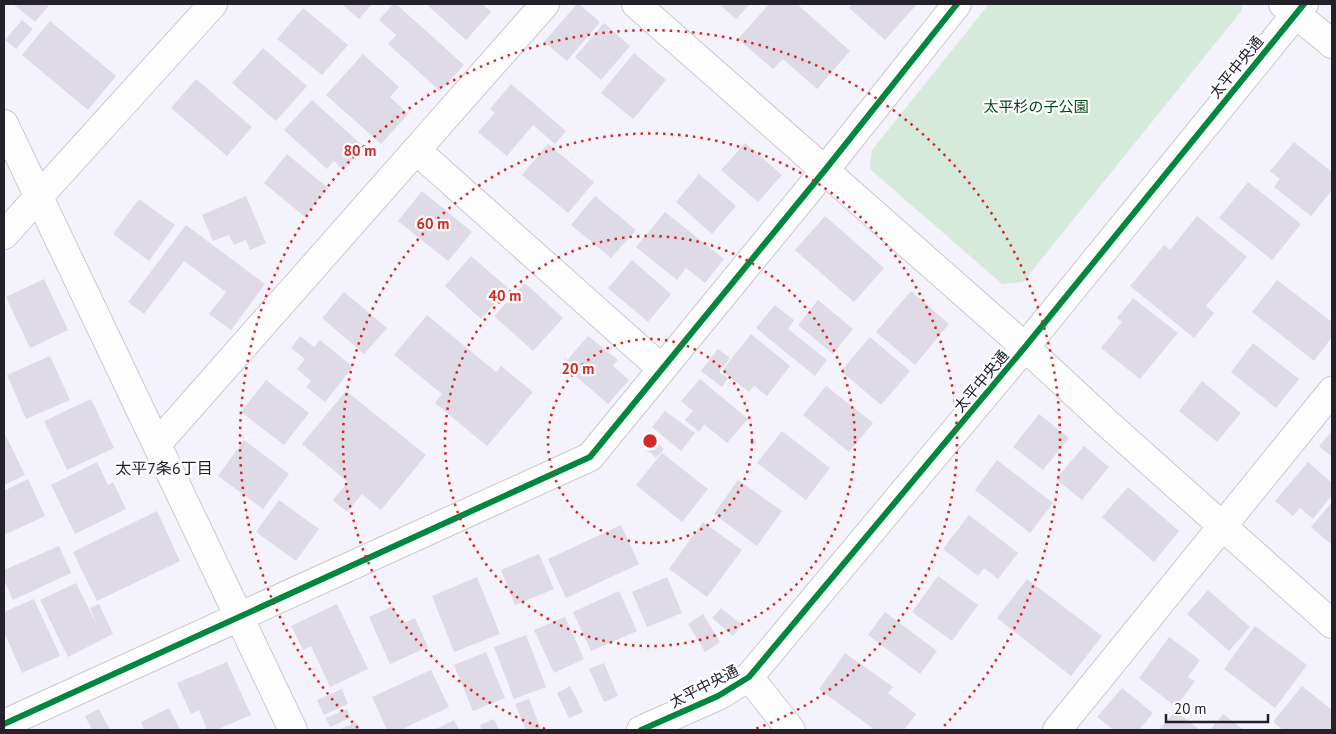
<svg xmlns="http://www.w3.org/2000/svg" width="1336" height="734" font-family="'PT Sans','Noto Sans JP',sans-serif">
<rect width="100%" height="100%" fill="#f4f2fa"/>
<!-- green -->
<path fill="#d5eada" d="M989,4h253v6l-219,272 -21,2 -132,-115 2,-19z"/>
<!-- building -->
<path fill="#dedae6" d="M13,4h37l-15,18z
M342,4h30l-13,15z
M393,4h3l68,61 -24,26 -52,-47 8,-9 -17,-15z
M426,4h56l9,8 -25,28z
M577,4h2l21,18 -33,39 -23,-19z
M719,4h31l-14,15z
M769,4h28l53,47 -33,38 -34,-30 -10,10 -35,-30z
M852,4h65l-32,36 -36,-32z
M303,8l45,37 -26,30 -45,-36z
M22,20l11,9 -17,20 -11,-9z
M50,21l66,55 -28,34 -66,-55z
M604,23l26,23 -29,34 -26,-23z
M263,48l44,38 -31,35 -44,-38z
M634,53l32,27 -33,39 -32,-26z
M363,54l36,33 -9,10 18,17 -27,30 -55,-49z
M196,79l56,48 -25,29 -56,-48z
M511,84l55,47 -11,13 -22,-19 -26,31 -29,-24 17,-19 -5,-4z
M312,100l52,47 -21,23 -9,-9 -7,8 -43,-39z
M1294,142l38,30v18l-21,26 -37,-29 6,-8 -10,-8z
M745,143l37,32 -24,27 -37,-32z
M548,144l46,38 -26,31 -46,-38z
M287,154l41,34 -23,29 -41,-34z
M699,174l37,32 -24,28 -36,-32z
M1248,182l53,42 -29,36 -53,-42z
M422,191l50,41 -24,29 -50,-40z
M246,196l20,47 -16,7 -4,-10 -12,5 -5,-10 -16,6 -11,-26z
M595,196l41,34 -25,28 -40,-33z
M139,199l36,26 -26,36 -36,-27z
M665,212l59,47 -19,24 -19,-15 -9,12 -41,-33z
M825,216l59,52 -30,34 -59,-52z
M1197,216l50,41 -41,49 8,7 -20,25 -64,-52 34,-41 6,5z
M186,225l79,59 -34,46 -22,-16 17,-22 -42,-31 -40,53 -16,-12z
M471,256l37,32 -27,31 -36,-33z
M632,260l39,34 -23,28 -40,-34z
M44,279l24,51 -38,18 -24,-51z
M1277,280l55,42v15l-18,24 -62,-49z
M525,283l38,35 -30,33 -39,-35z
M911,291l38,33 -34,41 -39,-33z
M344,292l43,36 -23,26 -42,-36z
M1133,298l45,35 -38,46 -39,-31 21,-26 -5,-4z
M818,300l35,29 -20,25 -35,-29z
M775,305l19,15 -6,9 39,31 -12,16 -59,-48z
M427,315l69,57 5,-6 32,26 -46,54 -52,-43 7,-9 -48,-39z
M751,334l39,32 -23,30 -13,-10 -5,6 -27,-21z
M300,336l14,11 6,-7 33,27 -28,35 -19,-15 5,-6 -14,-12 8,-10 -14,-11z
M588,336l30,24 -5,6 16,14 -21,24 -45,-39z
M870,337l40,34 -29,34 -40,-34z
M1253,343l46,36 -23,29 -45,-36z
M718,349l12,9 -11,14 9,6 -6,9 -21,-16z
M50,356l20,44 -44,19 -19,-44z
M700,379l48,40 -21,24 -23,-19 -5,8 -14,-12 8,-9 -12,-10z
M266,380l43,33 -25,32 -43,-33z
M1202,381l39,32 -24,29 -38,-31z
M826,386l47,37 -24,29 -46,-37z
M346,391l80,64 -45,55 -19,-16 -15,18 -14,-12 15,-18 -46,-38z
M91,399l23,49 -47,22 -23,-49z
M665,411l30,22 -14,18 -29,-24z
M1039,414l30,24 -26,32 -30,-23z
M782,431l48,37 -24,32 -49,-37z
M1332,431v26l-13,-11z
M5,434l20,41 -21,10v-50z
M649,435l15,14 -8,9 -16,-14z
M244,440l45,34 -26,35 -45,-33z
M1084,446l25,21 -27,33 -26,-21z
M662,453l46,36 -26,33 -46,-37z
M997,460l56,43 -23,30 -55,-43z
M97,462l11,23 5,-3 13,27 -51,25 -24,-49z
M1308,462l24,21v12l-19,24 -13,-11 -7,8 -18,-15z
M28,479l17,37 -41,19v-44z
M738,480l44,31 -25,35 -43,-32z
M1128,487l51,44 -25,31 -52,-45z
M279,500l40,29 -23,32 -40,-29z
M1332,502v43l-21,-18z
M157,511l23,50 -83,40 -24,-49z
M969,515l49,38 -20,26 -14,-11 -6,8 -35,-27z
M703,522l39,28 -35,47 -38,-28z
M621,525l18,39 -73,34 -18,-39z
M59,546l12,27 -58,27 -9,-20v-10z
M539,554l15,35 -39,16 -14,-35z
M938,576l40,29 -26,36 -40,-29z
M477,577l23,57 -46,18 -22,-56z
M667,577l15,36 -35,14 -15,-35z
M1027,579l75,57 -31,40 -74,-58z
M76,583l23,46 -9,-21 9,-4 14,30 -45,23 -28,-57z
M1208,590l42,37 -21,24 -42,-37z
M619,591l18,40 -46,20 -18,-39z
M34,599l26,57 -38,17 -18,-41v-20z
M337,604l31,65 -38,18 -19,-41 -8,4 -12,-24z
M393,606l9,18 13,-6 13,29 -38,17 -21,-47z
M721,608l21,17 -9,11 -21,-18z
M885,612l52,39 -17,23 -52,-39z
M703,614l17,28 -15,10 -17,-28z
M565,617l19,42 -30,14 -20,-43z
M1255,626l52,39 -32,43 -51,-39z
M526,635l20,52 -32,12 -20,-52z
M1169,637l31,23 -12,17 7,4 -19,26 -37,-29z
M486,652l19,46 -32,13 -19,-46z
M845,653l48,34 -5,6 28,21 -12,16h-29l-56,-41z
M227,662l24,53 -35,15h-9l-8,-20 -8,4 -14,-31z
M604,663l14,33 -14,6 -15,-33z
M431,670l18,37 -49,23h-13l-15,-33z
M570,686l13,26 -14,6 -12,-25z
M1302,686l30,24v20h-49l-10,-8z
M1122,688l31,25 -14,17h-25l-17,-13z
M342,689l6,15 -24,11 -7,-15z
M529,699l12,30 -2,1h-13l-11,-26z
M169,708l11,22h-36l-3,-8z
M99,709l11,21h-18l-7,-14z
M347,709l3,9 -20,9 -4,-9z
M1175,711l25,19h-41z
M1223,714l21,16h-34z
M494,719l5,11h-17l-2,-5z
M454,720l5,10h-25z
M356,722l4,8h-21z"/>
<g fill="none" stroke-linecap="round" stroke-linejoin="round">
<!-- minor casing -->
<g stroke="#cbc8d0" stroke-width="30">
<path id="minor" d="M636,4l389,343 83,77 224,200
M1283,4c16,14 34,26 49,40
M4,124l289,606
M416,150l246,219
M4,235l209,-231
M157,444l388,-440
M749,677l42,53
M4,724l586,-267 235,-287 132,-166
M1057,730l275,-339"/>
</g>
<!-- tertiary casing -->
<g stroke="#cbc8d0" stroke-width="30">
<path id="tertiary" d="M641,730l77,-34 31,-19 276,-330 279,-343"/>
</g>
<!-- minor -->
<use href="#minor" stroke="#fdfdfe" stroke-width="28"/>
<!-- tertiary -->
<use href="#tertiary" stroke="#fdfdfe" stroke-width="28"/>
<!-- cycleway casing -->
<g stroke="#fff" stroke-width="9">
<path id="cycleway" d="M4,724l586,-267 235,-287 132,-166
M641,730l77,-34 31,-19 276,-330 279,-343"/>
</g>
<!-- cycleway -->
<use href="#cycleway" stroke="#00873e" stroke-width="6"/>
</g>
<!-- distance rings -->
<g fill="none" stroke="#d62828" stroke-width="2.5" stroke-dasharray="2.5 5">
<circle cx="650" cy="441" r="102"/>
<circle cx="650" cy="441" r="205"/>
<path d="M545 729A307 307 0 1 1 755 729"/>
<path d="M358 728A410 410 0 1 1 942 728"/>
</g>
<g text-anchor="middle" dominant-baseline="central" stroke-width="4.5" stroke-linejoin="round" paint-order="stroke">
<!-- street labels -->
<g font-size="15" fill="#24212a" stroke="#fff">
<text transform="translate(1236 67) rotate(-51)">太平中央通</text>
<text transform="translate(981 381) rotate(-50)">太平中央通</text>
<text transform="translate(704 686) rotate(-27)">太平中央通</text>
</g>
<!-- park labels -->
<g font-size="15" fill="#064819" stroke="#fff">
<text x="1036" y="106">太平杉の子公園</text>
</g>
<!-- neighbourhood labels -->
<g font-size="16" fill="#24212a" stroke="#fff">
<text x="164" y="468">太平7条6丁目</text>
</g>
</g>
<circle cx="650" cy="441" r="8" fill="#d62828" stroke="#fff" stroke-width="2.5"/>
<g font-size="15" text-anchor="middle" font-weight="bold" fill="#d62828" stroke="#fff" stroke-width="4.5" stroke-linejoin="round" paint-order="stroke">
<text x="360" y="156">80 m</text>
<text x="433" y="229">60 m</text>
<text x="505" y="301">40 m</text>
<text x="578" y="374">20 m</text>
</g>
<!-- border -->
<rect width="1336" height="734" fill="none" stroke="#24212a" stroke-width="10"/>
<!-- scale -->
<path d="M1166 714v8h102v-8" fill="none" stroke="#24212a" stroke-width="2.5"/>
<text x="1174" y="714" font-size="15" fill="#24212a" stroke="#ffffff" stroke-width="4" paint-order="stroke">20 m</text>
</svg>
